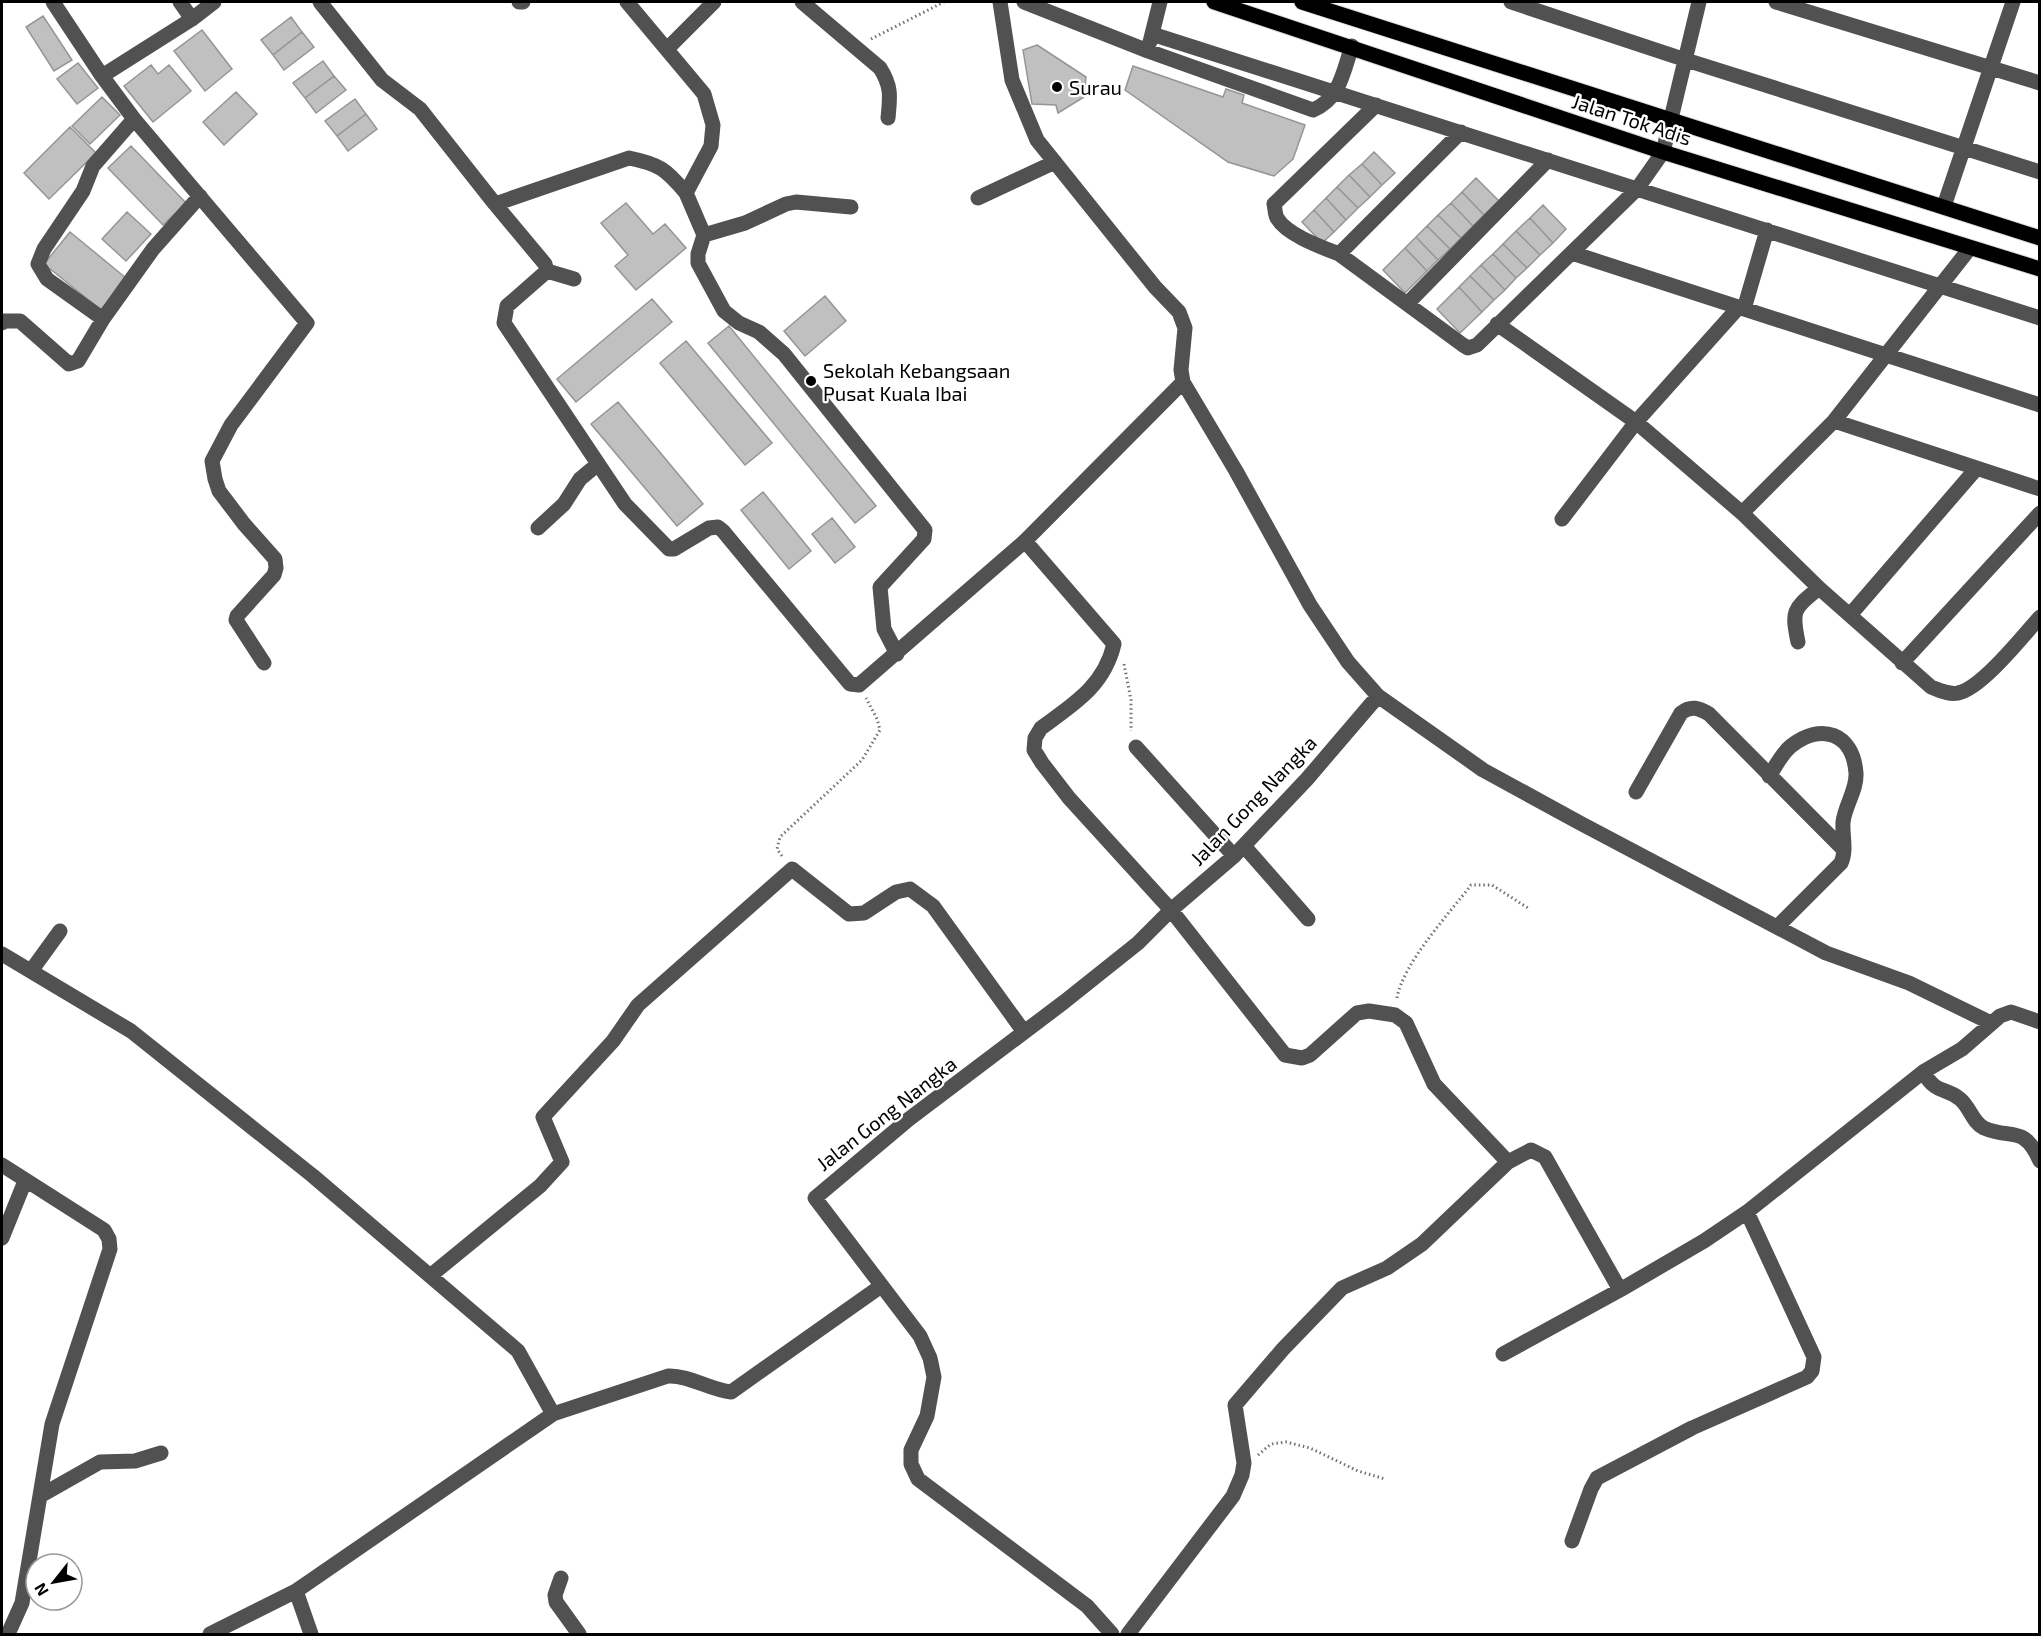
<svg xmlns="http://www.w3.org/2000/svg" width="2041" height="1636" font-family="'Exo 2',sans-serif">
<rect width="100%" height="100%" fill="#fff"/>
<!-- building -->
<path fill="#c0c0c0" stroke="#959595" stroke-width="1.5" d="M43,16l29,44 -18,11 -28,-44z
M291,17l11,15 -29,23 -12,-15z
M202,30l30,39 -27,22 -31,-40z
M302,32l12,15 -30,23 -11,-15z
M1037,45l49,32 -2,20 -26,16 -2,-8 -24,-1 -9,-54z
M323,61l11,15 -29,22 -12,-15z
M78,63l20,25 -21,16 -20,-25z
M151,65l7,9 11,-9 22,26 -38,31 -29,-36z
M1133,66l90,31 3,-8 18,6 -2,8 63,22 -12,34 -19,17 -46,-14 -103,-72z
M334,76l12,14 -30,23 -11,-15z
M236,92l21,22 -33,31 -21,-23z
M102,97l18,18 -30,29 -18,-18z
M355,99l11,15 -29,22 -12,-15z
M366,114l11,15 -29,22 -11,-15z
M70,127l26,26 -47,46 -25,-26z
M131,146l55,57 -23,22 -55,-57z
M1374,152l21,21 -13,12 -20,-21z
M1362,164l20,21 -12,12 -21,-22z
M1349,175l21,22 -12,11 -21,-21z
M1476,178l23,23 -15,14 -22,-23z
M1337,187l21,21 -12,12 -20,-22z
M1462,192l22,23 -11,11 -22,-23z
M1326,198l20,22 -12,12 -20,-22z
M626,203l27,31 12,-10 21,24 -50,42 -21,-24 13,-11 -27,-32z
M1451,203l22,23 -12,12 -23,-23z
M1543,205l23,24 -13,14 -23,-25z
M1314,210l20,22 -12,11 -20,-21z
M127,212l24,22 -25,27 -24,-22z
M1438,215l23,23 -11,11 -23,-23z
M1530,218l23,25 -13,12 -24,-24z
M1427,226l23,23 -12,11 -22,-23z
M1516,231l24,24 -13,13 -24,-24z
M70,232l56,46 -25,32 -57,-46z
M1416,237l22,23 -11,11 -22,-23z
M1503,244l24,24 -11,10 -23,-24z
M1405,248l22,23 -22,22 -22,-23z
M1493,254l23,24 -11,12 -24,-25z
M1481,265l24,25 -11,10 -24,-24z
M1470,276l24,24 -12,12 -23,-25z
M1459,287l23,25 -22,21 -23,-24z
M825,296l21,25 -41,35 -21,-25z
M652,299l20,23 -96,80 -19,-23z
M729,326l147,180 -21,17 -147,-180z
M686,341l86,102 -27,22 -85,-102z
M618,402l85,102 -26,22 -86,-102z
M763,492l48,59 -22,18 -48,-59z
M832,518l23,29 -20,16 -23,-29z"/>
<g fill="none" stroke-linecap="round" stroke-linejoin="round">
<!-- major casing -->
<g stroke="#dbdbdb" stroke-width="17">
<path id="major" d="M1214,2l449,150 377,117
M1302,2l738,236"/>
</g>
<!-- path -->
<path stroke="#737373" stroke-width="3" stroke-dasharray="1.5 3" stroke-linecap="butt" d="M871,39l73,-37
M1124,664l7,36v31
M782,856l-5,-7 3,-12 82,-77 18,-30 -3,-11 -11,-21
M1397,998c6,-35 52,-84 74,-113h21l36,23
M1258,1455l13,-11 15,-2 24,6 48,23 27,8"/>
<!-- minor -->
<path stroke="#515151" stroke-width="15" d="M53,2l49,74 32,43 173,204 -76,102 -19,36 3,18 4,12 25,33 31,35 1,9 -2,7 -37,41 -1,4 28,43
M180,2l12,17
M320,2l62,78 38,29 75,95 50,60 2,7 -40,35 -3,17 121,181 44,45h5l35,-21 9,-1 5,4 127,153 9,1 166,-144 158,-159
M519,2h4
M627,2l77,92 9,31 -2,21 -25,47 18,42 -6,19v9l26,48 15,12 20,9 25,22 141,176 -1,9 -44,48 4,42 13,25
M802,2l78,66c12,19 10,29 8,50
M1000,2l12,78 25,60 118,147 24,25 6,16 -4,42 2,12 53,89 74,134 38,57 30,34 105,74 97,53 246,130 83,30 82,40
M1024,2l124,49 165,59c27,-11 30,-38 39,-64
M1511,2l175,58 354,112
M1776,2l264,81
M1152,34l888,284
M1150,42l10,-40
M668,48l46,-46
M102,76l90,-57 22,-17
M1376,105l-102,99c1,4 1,10 3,14 10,17 44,29 62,36l124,91 5,3 9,-3 160,-156 26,-37 36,-150
M978,198l77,-36
M495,204l134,-46c30,6 37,11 57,35
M1944,206l69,-204
M704,235l41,-12 41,-19 10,-2 55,5
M1572,253l468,152
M1339,254l122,-122
M547,271l27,8
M1407,304l141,-144
M1744,309l23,-79
M103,319l-56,-40 -9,-15 6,-15 39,-58 10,-25 41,-47
M2,323l1,-2h17l49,43 9,-3 25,-42 50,-70 47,-53
M1497,324l139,98 106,91 77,75 112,99c8,3 18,8 27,6 23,-4 65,-57 82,-76
M1834,421l206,68
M1742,513l92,-92 136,-173
M1562,519l74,-97 102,-114
M538,528l26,-24 16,-25 18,-15
M1025,541l89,103c-10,42 -40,60 -73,84l-6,10 -1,12 8,13 27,35 102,112 114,145 17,3 8,-3 47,-42 12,-2 26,4 11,8 28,61 74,78
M1850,615l126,-146
M1798,642c-7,-33 -4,-33 21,-54
M1902,663l138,-150
M1136,747l98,109
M1769,776c7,-10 13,-23 22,-30 30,-24 62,-13 65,27 1,17 -11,32 -13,49 -1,13 4,28 -2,41l-64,64
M1636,792l45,-79c10,-8 18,-5 28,1l135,136
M1244,846l64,73
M2,954l129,77 182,145 205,175 35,63 115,-38c21,-1 42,14 63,16l150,-106
M31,971l29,-40
M1923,1072c15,24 21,14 37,27 10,8 12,23 24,29 27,12 40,-4 56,33
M2,1165l102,65 5,9 1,10 -58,175 -30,179 -14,31
M2,1238l23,-57
M430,1276l110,-90 22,-24 -19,-45 70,-76 25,-36 154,-136 57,45 15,-1 32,-21 14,-3 23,17 91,126
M1503,1354l117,-64 84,-49 43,-29 176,-140 39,-23 38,-33 11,-4 29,10
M40,1496l60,-34 35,-1 26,-8
M1572,1541l19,-52 6,-11 95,-50 115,-51 5,-6 2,-14 -67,-145
M561,1578l-6,17 1,7 23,32
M296,1591l15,43
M210,1634l86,-43 257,-177
M1112,1634l-25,-28 -169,-127 -7,-15v-14l16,-34 7,-39 -4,-19 -10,-22 -105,-138 94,-79 155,-117 74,-59 33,-33 63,-54 73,-77 71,-83
M1128,1634l105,-138 9,-21 2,-12 -9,-58 48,-56 59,-61 45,-20 35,-24 86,-82 23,-12 14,7 75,133"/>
<!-- major -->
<use href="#major" stroke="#000" stroke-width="15"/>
</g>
<!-- markers -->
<g fill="#000" stroke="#fff" stroke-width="2">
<circle cx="1057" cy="87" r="6"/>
<circle cx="811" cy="381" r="6"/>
</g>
<g text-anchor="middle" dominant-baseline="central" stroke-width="4.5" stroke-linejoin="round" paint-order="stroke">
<!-- poi labels -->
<g font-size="20" fill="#000" stroke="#fff" text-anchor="start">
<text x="1069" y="87">Surau</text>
<text x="823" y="370">Sekolah Kebangsaan<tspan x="823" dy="23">Pusat Kuala Ibai</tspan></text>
</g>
<!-- street labels -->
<g font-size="20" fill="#000" stroke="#fff">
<text transform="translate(1632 119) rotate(18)">Jalan Tok Adis</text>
<text transform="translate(1253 800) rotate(-46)">Jalan Gong Nangka</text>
<text transform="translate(886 1113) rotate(-38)">Jalan Gong Nangka</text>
</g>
</g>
<!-- border -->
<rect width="2041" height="1636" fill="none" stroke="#000000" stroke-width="6"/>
<!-- north arrow -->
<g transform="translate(54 1582) rotate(239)"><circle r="28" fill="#ffffff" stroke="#999999" stroke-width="1.5"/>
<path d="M0-4.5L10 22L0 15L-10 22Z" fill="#000000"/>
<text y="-9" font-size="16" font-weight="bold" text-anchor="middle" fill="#000000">N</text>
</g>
</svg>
